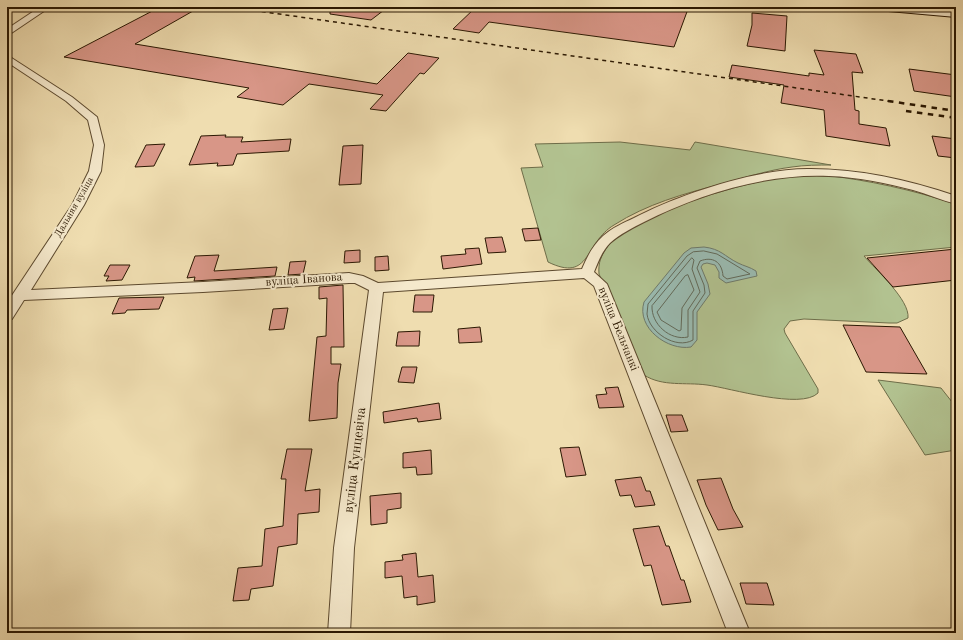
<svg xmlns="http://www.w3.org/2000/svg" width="963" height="640" font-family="'Old Standard TT',serif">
<rect width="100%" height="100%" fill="#efddb0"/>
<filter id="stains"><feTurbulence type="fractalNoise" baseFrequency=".005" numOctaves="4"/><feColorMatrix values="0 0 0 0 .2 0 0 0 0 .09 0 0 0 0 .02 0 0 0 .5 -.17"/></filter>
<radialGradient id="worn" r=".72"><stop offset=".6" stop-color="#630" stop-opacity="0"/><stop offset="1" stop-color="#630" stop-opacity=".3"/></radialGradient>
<!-- green -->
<path fill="#b2c290" stroke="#6e6d49" d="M620,142l70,8 5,-8 136,23c-13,0 -26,0 -39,2 -24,3 -48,11 -71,17 -38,10 -74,20 -107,41 -30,18 -23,58 -66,37l-27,-94 22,-1 -8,-23z
M823,175c45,5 90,15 133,29v43l-92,9c12,14 46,44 44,62l-11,5h-8l-85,-4 -14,2 -6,8 1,4 33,56v4c-17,17 -88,-5 -111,-8 -22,-3 -44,2 -63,-10l-45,-101c-1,-11 2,-19 9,-28 26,-32 128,-61 169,-68 15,-2 31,-2 46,-3z
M878,380l63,8 15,19v43l-31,5z"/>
<!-- water -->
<path fill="#9abbb1" stroke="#6e7a6b" d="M704,247c17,2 20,9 34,16 6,3 12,4 18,8l1,5 -31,7 -7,-5v-6l-4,-7 -8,-2 -4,1 -2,3 7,17 2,10 -13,18v28l-6,7c-23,4 -55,-19 -47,-45l40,-49 7,-5z"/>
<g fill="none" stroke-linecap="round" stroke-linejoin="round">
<!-- shore -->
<path stroke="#626a5a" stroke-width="1" d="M704,251l13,3 33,20 -23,5 -4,-3c-1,-14 -10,-20 -23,-15l-3,7 7,17 1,8 -12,18v29c-17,10 -44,-8 -46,-26 0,-3 1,-7 1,-10l39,-48 6,-4z
M692,258l2,2 -2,9 8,23 -12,18v27c-18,4 -37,-13 -36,-31z
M688,275l6,15 -12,18 -1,22 -2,1 -18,-11 -4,-8 28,-36z"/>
</g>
<!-- building -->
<path fill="#d89687" stroke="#2b1802" d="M160,7h40l-65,37 242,40 31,-31 31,5 -15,16 -4,-1 -34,38 -16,-2 13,-14 -74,-11 -26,21 -46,-8 12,-9 -185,-31z
M330,7h58l-17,13 -41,-6z
M476,7h211l1,2 -14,38 -185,-25 -10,11 -26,-4z
M752,13l35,3 -2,35 -38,-5 5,-21z
M814,50l42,4 7,19 -11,-1 3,38 4,1v13l27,4 4,18 -64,-10 -2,-26 -43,-7 3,-18 -55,-8 3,-12 77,11v-3l15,2z
M909,69l47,6v22l-42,-6z
M226,135l-1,2h18l-2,5 50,-3 -2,12 -52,3 -4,11 -16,1 1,-3 -29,2 12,-29z
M932,136l24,3v19l-18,-2z
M165,144l-11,22 -19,1 11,-22z
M363,145l-2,39 -22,1 4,-39z
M538,228l3,12 -16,1 -3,-12z
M502,237l4,15 -18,1 -3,-15z
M479,248l3,16 -39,5 -2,-13 25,-2 -1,-5z
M956,249v31l-63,7 -26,-29z
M360,250v12l-16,1 1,-12z
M219,255l-5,16 63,-4 -2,9 -81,5 1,-4 -8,1 8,-22z
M388,256l1,14 -14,1v-14z
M306,261l-3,13 -15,1 2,-13z
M110,265h20l-8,15 -16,1 3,-5h-5z
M343,285l1,62h-13v17h10l-3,19 -1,35 -28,3 8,-84 9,-1 1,-38 -8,1v-12z
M415,295h19l-2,17h-19z
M164,297l-5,12 -32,1 -2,3 -13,1 7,-16z
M288,308l-4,21 -15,1 4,-21z
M843,325l57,2 27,47 -61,-2z
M480,327l2,15 -23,1 -1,-14z
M420,331l-1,15h-23l2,-14z
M402,367h15l-3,16 -16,-1z
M618,387l6,20 -25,1 -3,-13 11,-1 -2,-6z
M439,403l2,16 -23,3 -1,-4 -33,5 -1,-11z
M666,415h16l6,16 -17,1z
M579,447l7,28 -20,2 -6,-29z
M287,449h25l-7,42 15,-2 -1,23 -21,2 -1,30 -19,3 -5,39 -22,3 -2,11 -16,1 5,-33 24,-2 3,-37 18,-3 3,-47h-5z
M431,450l1,24 -15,1 -1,-8 -13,1v-15z
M641,477l5,14h4l5,14 -20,2 -4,-12 -11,1 -5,-16z
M721,478l12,31 10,18 -25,3 -12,-25 -9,-25z
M401,493v15l-14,2v13l-16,2 -1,-29z
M659,526l7,20h3l12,34h3l7,22 -29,3 -11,-40 -7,1 -11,-37z
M416,553l2,24 15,-2 2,27 -18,3v-9l-13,2 -2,-22 -17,2v-16l18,-2 -1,-5z
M740,583h27l7,22 -28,-1z"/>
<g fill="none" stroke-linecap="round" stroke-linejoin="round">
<!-- street casing -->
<g stroke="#5c492e" stroke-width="2">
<path id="street" d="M40,7h10l-43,29v-7z
M7,55l65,42 25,20 7,28 -3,26 -17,34 -53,85 172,-8 146,-9 14,3 15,7 204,-14c5,-12 11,-24 21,-33 9,-8 20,-13 31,-18 46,-24 124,-50 177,-49 49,0 98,11 145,27v8c-15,-4 -29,-10 -43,-14 -27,-7 -56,-13 -84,-14 -62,-3 -130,18 -185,46 -12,6 -24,12 -34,21 -8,8 -12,19 -16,29l13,12 143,349h-22l-134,-347 -10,-8 -201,14 -29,256 -4,85h-22l6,-85 35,-258 -14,-7h-6l-146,9 -179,8 -12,19 -5,1v-17l65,-98 17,-34 5,-26 -6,-25 -22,-19 -59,-39z"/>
</g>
<!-- secondary casing -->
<g stroke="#2b1802" stroke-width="2">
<path id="secondary" d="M872,7h42l42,4v6l-79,-7z"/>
</g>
<!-- street -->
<use href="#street" fill="#f5e9cc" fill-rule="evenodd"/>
<!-- secondary -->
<use href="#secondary" fill="#f5e9cc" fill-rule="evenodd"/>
<!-- rail-far1 -->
<path stroke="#2b1802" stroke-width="1.5" stroke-dasharray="4 4" stroke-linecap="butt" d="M230,7l665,95"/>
<!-- rail -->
<path stroke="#2b1802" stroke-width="2.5" stroke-dasharray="5.5 5.5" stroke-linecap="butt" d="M888,101l68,10
M906,111l50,7"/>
</g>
<g text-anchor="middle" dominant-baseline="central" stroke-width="4" stroke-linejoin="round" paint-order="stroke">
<!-- far-street labels -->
<g font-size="10" fill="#2b1802" stroke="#f5e9cc">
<text transform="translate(74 207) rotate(-60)">Дальняя вуліца</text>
</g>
<!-- street labels -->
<g font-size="12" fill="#2b1802" stroke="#f5e9cc">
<text transform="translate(304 280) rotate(-4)">вуліца Іванова</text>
<text transform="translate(618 329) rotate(68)">вуліца Бельчанкі</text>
</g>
<!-- near-street labels -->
<g font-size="14" fill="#2b1802" stroke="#f5e9cc">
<text transform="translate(355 460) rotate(-83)">вуліца Кунцевіча</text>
</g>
</g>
<!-- margin -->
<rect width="963" height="640" fill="none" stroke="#efddb0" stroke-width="24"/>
<rect x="8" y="8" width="947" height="624" fill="none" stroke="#2b1802" stroke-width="2"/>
<rect x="12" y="12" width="939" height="616" fill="none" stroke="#2b1802"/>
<rect width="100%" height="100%" filter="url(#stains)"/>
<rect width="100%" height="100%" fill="url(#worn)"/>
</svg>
